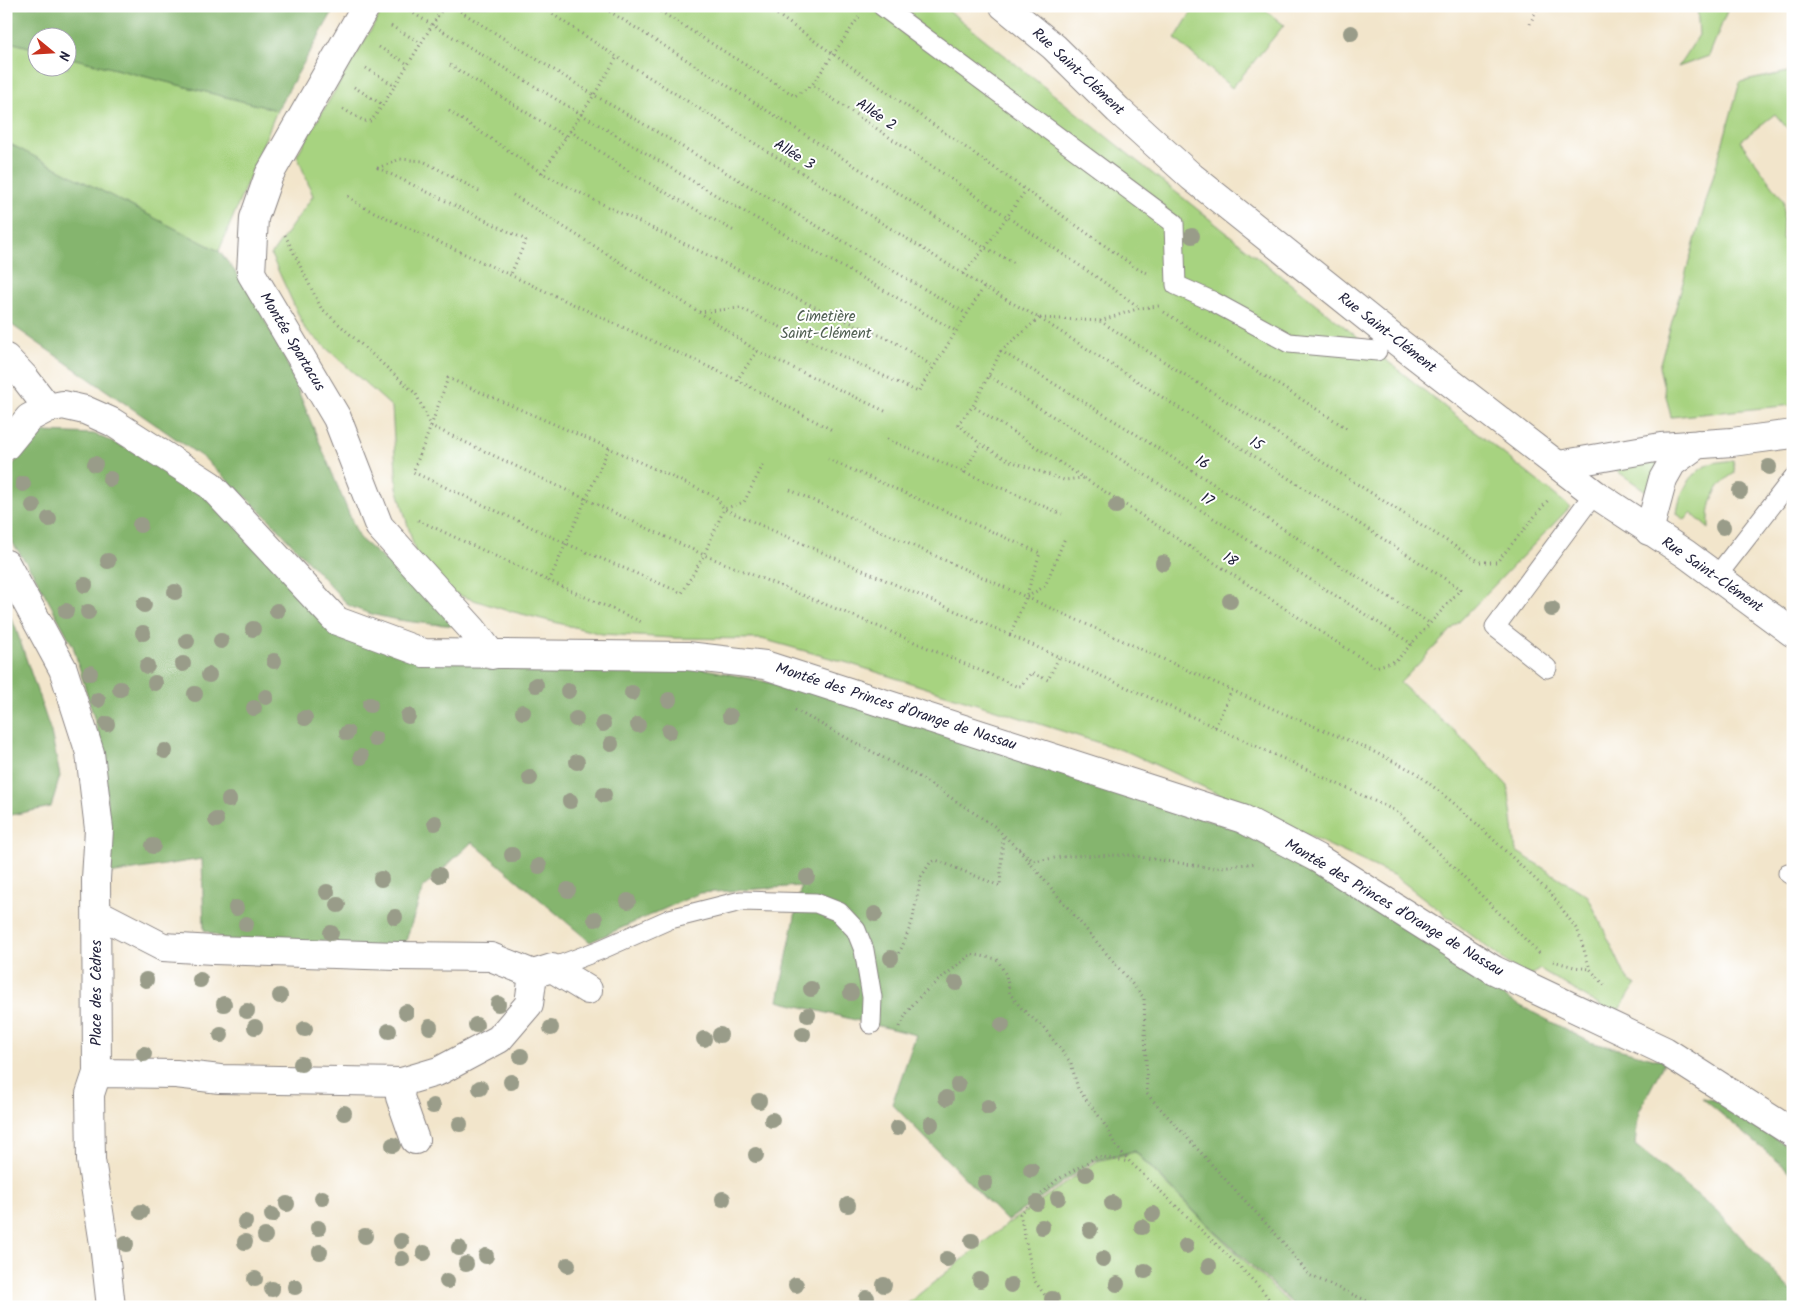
<svg xmlns="http://www.w3.org/2000/svg" width="1799" height="1313" font-family="Kalam,sans-serif">
<rect width="100%" height="100%" fill="#fff"/>
<filter id="ink" filterUnits="userSpaceOnUse"><feTurbulence type="fractalNoise" baseFrequency=".02" numOctaves="2"/><feDisplacementMap in="SourceGraphic" scale="10" xChannelSelector="R" yChannelSelector="G"/><feConvolveMatrix kernelMatrix="1 2 1 2 8 2 1 2 1" color-interpolation-filters="sRGB"/></filter>
<filter id="wash" filterUnits="userSpaceOnUse"><feTurbulence type="fractalNoise" baseFrequency=".0096" numOctaves="4" result="noise"/><feDisplacementMap in="SourceGraphic" scale="20" xChannelSelector="R" yChannelSelector="G"/><feGaussianBlur stdDeviation="1.12" result="paint"/><feColorMatrix in="noise" values="0 0 0 0 0 0 0 0 0 0 0 0 0 0 0 0 0 1.4 0 .05"/><feComposite in="paint" operator="in"/></filter>
<g filter="url(#wash)">
<rect width="100%" height="100%" fill="#f2e5cb"/>
<!-- green -->
<path fill="#a7d380" stroke="#647a5e" d="M385,6h558l627,501 -170,176 58,51 50,52 8,65 72,45 39,83 9,6 -21,30 -75,-46 -13,9 -132,-102 -267,-124 -280,-89 -86,-24 -89,-1 -71,-4 -100,-25 -47,-15 -38,-36 -20,-71 -5,-80 -87,-78 -34,-74 42,-59 -16,-41z
M1195,6h71l-2,3 20,16 -52,63 -57,-49z
M1697,6h29l1,5 -18,45 -31,11 21,-32z
M6,41l31,8 1,19h30v-11l209,53 -58,141 -213,-109z
M1793,71v64l-18,-21 -35,27 44,60 -2,38 11,1v165l-122,12 -12,-50 81,-285z
M1662,457l-13,36 -44,-30z
M1733,460l2,13c-22,12 -27,33 -26,56l-18,-16 -6,7 -8,-6c2,-21 14,-44 36,-51 6,-1 14,-2 20,-3z
M1135,1152l66,67 92,88h-390l104,-83 90,-63z"/>
<!-- forest -->
<path fill="#85b56e" stroke="#546c54" d="M6,6h330l-59,104 -209,-53v-19h-30l-1,11 -31,-8z
M6,142l213,109 29,37 37,71 74,179 103,88c-35,-2 -82,-5 -114,-21l-78,-85 -65,-61 -199,-138z
M45,432l49,2 56,25 56,31 178,155 303,20 150,32 404,134 173,96 97,74 79,41 75,19 -26,50 -4,34 82,66 76,82v14h-497l-94,-88 -67,-68 -40,9 -88,61 -115,-117 24,-69 -138,-34 23,-115 -101,7 -110,49 -118,-100 -49,46 -19,59 -166,-2 -34,-15 -2,-71 -93,15 -3,-90 -8,-52 -25,-86 -38,-70 -21,-31 -8,-21v-49l22,-31z
M6,609l9,17 36,106 9,44 -9,31 -45,9z
M1702,1098l18,3 73,49v24z"/>
</g>
<g filter="url(#ink)">
<g fill="none" stroke-linecap="round" stroke-linejoin="round">
<!-- service casing -->
<g stroke="#8a8483" stroke-width="21">
<path id="service" d="M882,6l292,217 2,62 36,16 77,42 88,8
M1716,577l77,-99
M1547,668l-52,-41 89,-120 11,-13
M1788,873l5,3
M552,968l48,-18 70,-31 71,-18 75,2 23,9 17,18 8,20 8,47 -1,27"/>
</g>
<!-- minor casing -->
<g stroke="#8a8483" stroke-width="30">
<path id="minor" d="M366,6l-97,169 -15,43 -3,55 86,145 42,108 94,104 19,25
M6,358l18,19 24,31
M6,446l23,-28 19,-10 15,-3 22,5 27,12 98,63 127,136 87,32 263,3 78,9 478,154 74,39 177,112 171,81 128,82
M1559,465l102,-18 71,-5 61,-8
M1649,531l14,-52 9,-16 26,-19
M6,564l57,105 27,84 9,76 -3,50 1,194 -7,21 1,66 13,84 7,63
M97,913l66,34 50,3 184,6 94,1 42,17 19,-6 36,22
M97,1073l79,1 44,5 182,3 37,-11 60,-32 30,-35 4,-30
M402,1082l-2,15 15,43"/>
</g>
<!-- secondary casing -->
<g stroke="#8a8483" stroke-width="30">
<path id="secondary" d="M1004,6l50,41 64,63 74,67 206,165 197,152 91,60 107,79"/>
</g>
<!-- path -->
<path stroke="#8a8483" stroke-width="3" stroke-dasharray="1 4" stroke-linecap="butt" d="M401,6l328,197 227,128
M452,6l142,89 373,219
M540,6l77,51 367,230 55,31 422,271 -65,72 -21,6 -402,-261
M601,6l384,242 32,16
M652,6l143,90 17,-11
M765,6l373,263 12,5
M859,17l-47,68 286,193 42,30
M1530,24l8,-18
M391,26l30,17
M379,47l29,17
M450,65l116,72
M366,68l29,18
M354,87l29,18
M343,109l21,12h7l12,-16 61,-99
M449,111l93,62 52,27 223,108 76,33 41,26
M570,131l63,43 101,57
M542,173l52,-78 23,-38
M479,191l-56,-30 -23,-2 -22,9 148,72 -16,36
M513,195l186,117 58,39 130,61
M348,196l13,10 376,174 20,-29
M285,235l36,73 95,86 15,32 -18,46 152,71 117,50 22,-38 150,61 162,70h5l10,-13 17,7 11,-23
M963,274l22,-26 41,-58
M699,312l41,-4 178,84 66,-105
M1164,312l184,117
M1039,318l-38,33 130,80 300,193
M1040,318l60,3 40,-13 19,-2
M1100,321l380,241h17l52,-63
M1001,351l-28,55 -15,18 22,20 30,17 54,19 19,-2
M989,376l423,268
M737,380l97,51
M887,439l175,75
M609,448l-60,133 95,42
M763,465l-19,37 -20,7 -20,46 -273,-129 17,-48 161,70 107,49 8,12 286,126 16,-38 14,-44 -212,-94
M964,473l16,-29
M790,490l490,222 84,35 51,25 46,37 91,86 26,36 12,38 15,17
M418,520l131,61
M1027,597l18,-11 20,-48
M1010,635l205,92 183,85 143,143
M795,710l126,68 73,48 25,24 125,148 3,96 135,147 27,34 65,29 28,3
M1215,727l17,-37
M1019,848l14,13 36,-5 59,-1 83,13 46,-5
M1553,961l21,6 16,2
M894,962l9,-17 9,-23 9,-45 9,-14 6,-3 64,26 3,-51
M900,1027c12,-33 46,-50 71,-73l26,5 9,16 4,19 12,15 22,19 27,35 7,26 24,31 14,26 14,16 111,106 23,24 10,15
M1053,1307l-19,-27 -14,-66 37,-34 41,-24 31,6"/>
<!-- service -->
<use href="#service" stroke="#fff" stroke-width="19"/>
<!-- minor -->
<use href="#minor" stroke="#fff" stroke-width="28"/>
<!-- secondary -->
<use href="#secondary" stroke="#fff" stroke-width="28"/>
</g>
<!-- trees -->
<g fill="#999c89">
<circle cx="1351" cy="33" r="8"/>
<circle cx="1192" cy="236" r="8"/>
<circle cx="95" cy="464" r="8"/>
<circle cx="1769" cy="467" r="8"/>
<circle cx="110" cy="479" r="8"/>
<circle cx="23" cy="484" r="8"/>
<circle cx="1740" cy="491" r="8"/>
<circle cx="33" cy="506" r="8"/>
<circle cx="1116" cy="506" r="8"/>
<circle cx="49" cy="519" r="8"/>
<circle cx="140" cy="525" r="8"/>
<circle cx="1723" cy="527" r="8"/>
<circle cx="108" cy="561" r="8"/>
<circle cx="1163" cy="563" r="8"/>
<circle cx="85" cy="585" r="8"/>
<circle cx="175" cy="592" r="8"/>
<circle cx="1230" cy="601" r="8"/>
<circle cx="144" cy="605" r="8"/>
<circle cx="1552" cy="609" r="8"/>
<circle cx="66" cy="611" r="8"/>
<circle cx="277" cy="611" r="8"/>
<circle cx="88" cy="612" r="8"/>
<circle cx="253" cy="629" r="8"/>
<circle cx="143" cy="633" r="8"/>
<circle cx="187" cy="641" r="8"/>
<circle cx="221" cy="641" r="8"/>
<circle cx="274" cy="661" r="8"/>
<circle cx="183" cy="664" r="8"/>
<circle cx="147" cy="666" r="8"/>
<circle cx="90" cy="673" r="8"/>
<circle cx="209" cy="675" r="8"/>
<circle cx="155" cy="683" r="8"/>
<circle cx="536" cy="685" r="8"/>
<circle cx="120" cy="689" r="8"/>
<circle cx="568" cy="691" r="8"/>
<circle cx="632" cy="693" r="8"/>
<circle cx="195" cy="694" r="8"/>
<circle cx="266" cy="697" r="8"/>
<circle cx="98" cy="700" r="8"/>
<circle cx="669" cy="700" r="8"/>
<circle cx="370" cy="705" r="8"/>
<circle cx="254" cy="708" r="8"/>
<circle cx="523" cy="712" r="8"/>
<circle cx="408" cy="716" r="8"/>
<circle cx="730" cy="716" r="8"/>
<circle cx="305" cy="718" r="8"/>
<circle cx="576" cy="719" r="8"/>
<circle cx="107" cy="724" r="8"/>
<circle cx="603" cy="724" r="8"/>
<circle cx="638" cy="725" r="8"/>
<circle cx="669" cy="731" r="8"/>
<circle cx="347" cy="733" r="8"/>
<circle cx="375" cy="739" r="8"/>
<circle cx="611" cy="744" r="8"/>
<circle cx="165" cy="751" r="8"/>
<circle cx="361" cy="757" r="8"/>
<circle cx="577" cy="762" r="8"/>
<circle cx="530" cy="778" r="8"/>
<circle cx="604" cy="795" r="8"/>
<circle cx="229" cy="800" r="8"/>
<circle cx="570" cy="801" r="8"/>
<circle cx="216" cy="820" r="8"/>
<circle cx="435" cy="823" r="8"/>
<circle cx="153" cy="846" r="8"/>
<circle cx="512" cy="855" r="8"/>
<circle cx="539" cy="866" r="8"/>
<circle cx="439" cy="875" r="8"/>
<circle cx="807" cy="877" r="8"/>
<circle cx="381" cy="879" r="8"/>
<circle cx="568" cy="890" r="8"/>
<circle cx="327" cy="892" r="8"/>
<circle cx="628" cy="901" r="8"/>
<circle cx="338" cy="905" r="8"/>
<circle cx="236" cy="908" r="8"/>
<circle cx="875" cy="914" r="8"/>
<circle cx="395" cy="917" r="8"/>
<circle cx="595" cy="919" r="8"/>
<circle cx="246" cy="924" r="8"/>
<circle cx="331" cy="933" r="8"/>
<circle cx="891" cy="958" r="8"/>
<circle cx="146" cy="980" r="8"/>
<circle cx="200" cy="980" r="8"/>
<circle cx="956" cy="983" r="8"/>
<circle cx="811" cy="989" r="8"/>
<circle cx="851" cy="993" r="8"/>
<circle cx="280" cy="996" r="8"/>
<circle cx="224" cy="1004" r="8"/>
<circle cx="498" cy="1004" r="8"/>
<circle cx="247" cy="1011" r="8"/>
<circle cx="406" cy="1012" r="8"/>
<circle cx="808" cy="1015" r="8"/>
<circle cx="476" cy="1025" r="8"/>
<circle cx="1002" cy="1025" r="8"/>
<circle cx="255" cy="1027" r="8"/>
<circle cx="430" cy="1027" r="8"/>
<circle cx="551" cy="1028" r="8"/>
<circle cx="305" cy="1029" r="8"/>
<circle cx="389" cy="1031" r="8"/>
<circle cx="803" cy="1034" r="8"/>
<circle cx="221" cy="1035" r="8"/>
<circle cx="720" cy="1035" r="8"/>
<circle cx="704" cy="1039" r="8"/>
<circle cx="144" cy="1054" r="8"/>
<circle cx="521" cy="1056" r="8"/>
<circle cx="301" cy="1064" r="8"/>
<circle cx="511" cy="1082" r="8"/>
<circle cx="958" cy="1085" r="8"/>
<circle cx="480" cy="1088" r="8"/>
<circle cx="946" cy="1098" r="8"/>
<circle cx="759" cy="1101" r="8"/>
<circle cx="433" cy="1106" r="8"/>
<circle cx="988" cy="1107" r="8"/>
<circle cx="344" cy="1113" r="8"/>
<circle cx="772" cy="1120" r="8"/>
<circle cx="460" cy="1124" r="8"/>
<circle cx="931" cy="1124" r="8"/>
<circle cx="897" cy="1128" r="8"/>
<circle cx="393" cy="1145" r="8"/>
<circle cx="756" cy="1155" r="8"/>
<circle cx="1031" cy="1170" r="8"/>
<circle cx="1086" cy="1174" r="8"/>
<circle cx="985" cy="1183" r="8"/>
<circle cx="322" cy="1198" r="8"/>
<circle cx="1058" cy="1198" r="8"/>
<circle cx="723" cy="1199" r="8"/>
<circle cx="1037" cy="1203" r="8"/>
<circle cx="1112" cy="1203" r="8"/>
<circle cx="287" cy="1204" r="8"/>
<circle cx="848" cy="1205" r="8"/>
<circle cx="141" cy="1212" r="8"/>
<circle cx="1153" cy="1214" r="8"/>
<circle cx="272" cy="1215" r="8"/>
<circle cx="245" cy="1222" r="8"/>
<circle cx="1042" cy="1227" r="8"/>
<circle cx="1142" cy="1227" r="8"/>
<circle cx="318" cy="1228" r="8"/>
<circle cx="1090" cy="1230" r="8"/>
<circle cx="265" cy="1236" r="8"/>
<circle cx="365" cy="1236" r="8"/>
<circle cx="401" cy="1241" r="8"/>
<circle cx="972" cy="1241" r="8"/>
<circle cx="245" cy="1242" r="8"/>
<circle cx="126" cy="1244" r="8"/>
<circle cx="1186" cy="1246" r="8"/>
<circle cx="459" cy="1248" r="8"/>
<circle cx="320" cy="1252" r="8"/>
<circle cx="424" cy="1253" r="8"/>
<circle cx="486" cy="1256" r="8"/>
<circle cx="402" cy="1259" r="8"/>
<circle cx="947" cy="1259" r="8"/>
<circle cx="1103" cy="1259" r="8"/>
<circle cx="466" cy="1264" r="8"/>
<circle cx="568" cy="1265" r="8"/>
<circle cx="1209" cy="1266" r="8"/>
<circle cx="1145" cy="1271" r="8"/>
<circle cx="255" cy="1279" r="8"/>
<circle cx="980" cy="1280" r="8"/>
<circle cx="447" cy="1281" r="8"/>
<circle cx="1117" cy="1284" r="8"/>
<circle cx="796" cy="1285" r="8"/>
<circle cx="884" cy="1285" r="8"/>
<circle cx="1011" cy="1285" r="8"/>
<circle cx="295" cy="1287" r="8"/>
<circle cx="272" cy="1289" r="8"/>
<circle cx="867" cy="1298" r="8"/>
<circle cx="1052" cy="1299" r="8"/>
</g>
</g>
<g text-anchor="middle" dominant-baseline="central" stroke-width="4" stroke-linejoin="round" paint-order="stroke">
<!-- street labels -->
<g font-size="15" fill="#22223b" stroke="#fff">
<text transform="translate(1078 72) rotate(43)">Rue Saint-Clément</text>
<text transform="translate(876 115) rotate(34)">Allée 2</text>
<text transform="translate(794 155) rotate(32)">Allée 3</text>
<text transform="translate(1387 333) rotate(38)">Rue Saint-Clément</text>
<text transform="translate(292 342) rotate(59)">Montée Spartacus</text>
<text transform="translate(1256 444) rotate(33)">15</text>
<text transform="translate(1202 463) rotate(33)">16</text>
<text transform="translate(1207 500) rotate(32)">17</text>
<text transform="translate(1230 560) rotate(33)">18</text>
<text transform="translate(1712 575) rotate(35)">Rue Saint-Clément</text>
<text transform="translate(896 707) rotate(18)">Montée des Princes d'Orange de Nassau</text>
<text transform="translate(1394 908) rotate(31)">Montée des Princes d'Orange de Nassau</text>
<text transform="translate(97 993) rotate(-90)">Place des Cèdres</text>
</g>
<!-- park labels -->
<g font-size="15" fill="#516053" stroke="#fff">
<text x="826" y="317">Cimetière<tspan x="826" dy="17">Saint-Clément</tspan></text>
</g>
</g>
<!-- margin -->
<rect width="1799" height="1313" fill="none" stroke="#fff" stroke-width="25"/>
<!-- north arrow -->
<g transform="translate(52 52) rotate(108)"><circle r="24" fill="#ffffff" stroke="#a7a7b1"/>
<path d="M0-4L9 19L0 12L-9 19Z" fill="#c8321e"/>
<text y="-8" font-size="14" font-weight="bold" text-anchor="middle" fill="#22223b">N</text>
</g>
</svg>
